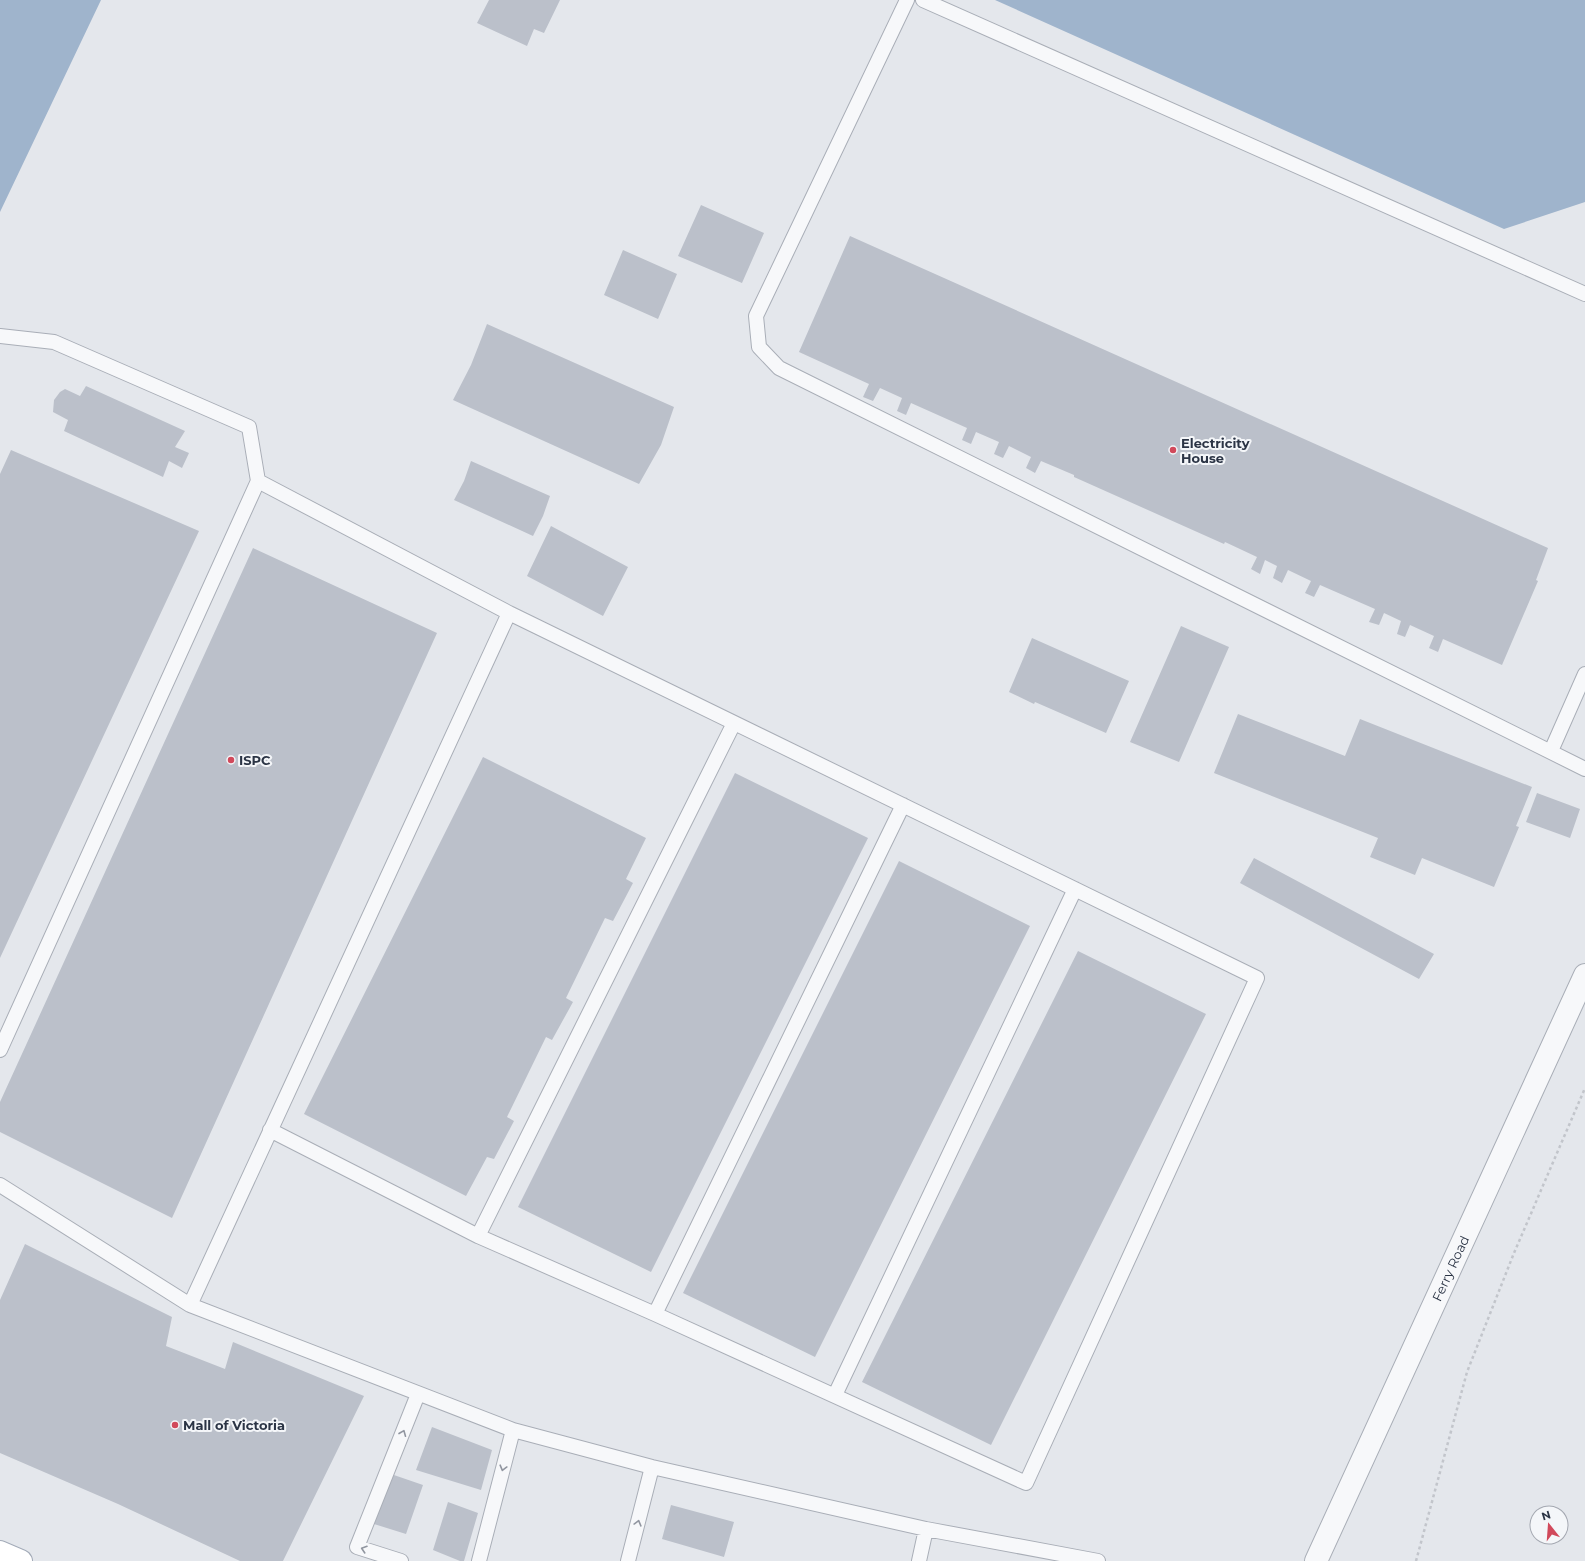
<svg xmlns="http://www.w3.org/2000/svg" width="1585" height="1561" font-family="Montserrat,sans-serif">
<rect width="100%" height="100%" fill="#e4e7ec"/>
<!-- water -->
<path fill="#9fb4cc" d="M0,0h101l-101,212z
M995,0h590v202l-81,27z"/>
<!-- building -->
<path fill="#bbc0ca" d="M489,0h71l-16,33 -10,-4 -7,17 -50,-23z
M701,205l63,28 -22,50 -64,-27z
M850,236l698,312 -12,32 2,1 -36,84 -59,-26 -5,13 -9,-4 5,-12 -24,-11 -5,12 -8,-3 4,-13 -17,-8 -5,12 -10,-3 6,-13 -55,-24 -6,12 -9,-4 6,-12 -23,-11 -6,13 -9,-5 4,-12 -12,-6 -5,14 -9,-5 6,-12 -32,-15 -1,2 -150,-67v-2l-33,-14 -6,12 -9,-5 5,-11 -22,-11 -6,12 -9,-4 5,-12 -23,-10 -5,12 -9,-4 5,-12 -56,-25 -5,12 -9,-4 5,-13 -22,-10 -7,13 -10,-4 6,-13 -70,-32z
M623,250l54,24 -19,45 -54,-24z
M487,324l187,83 -13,38 -22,39 -186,-84 18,-35z
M86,386l99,45 -10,16 14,6 -7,15 -13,-7 -6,16 -99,-46 4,-11 -15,-8 1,-12 6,-8 5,-3 15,7z
M11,450l188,81 -199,427v-484z
M471,461l79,35 -7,20 -10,20 -79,-36 10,-19z
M551,526l77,41 -25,49 -76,-40z
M253,548l184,85 -265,585 -172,-86v-30z
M1181,626l48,21 -50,115 -49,-20z
M1032,638l97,43 -23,52 -71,-31 -1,2 -25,-12z
M1238,714l107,42 15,-37 172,68 -16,39 3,1 -25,60 -72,-29 -7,17 -45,-18 8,-19 -164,-65z
M483,757l163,81 -20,41 7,4 -20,38 -8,-3 -39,80 7,4 -21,38 -6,-3 -39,80 7,4 -20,38 -7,-2 -21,39 -162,-82z
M735,773l133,65 -217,434 -133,-65z
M1537,793l43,16 -10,29 -44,-16z
M1254,858l180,96 -15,25 -179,-96z
M899,861l131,65 -215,431 -132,-64z
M1078,951l128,63 -215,431 -129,-63z
M25,1244l147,73 -6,29 59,23 8,-27 131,54 -81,165h-43l-122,-57 -118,-51v-153z
M432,1427l60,23 -11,40 -65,-20z
M391,1474l32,11 -17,49 -32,-10z
M448,1502l30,11 -14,48h-4l-27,-11z
M671,1505l63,17 -10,35 -62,-18z"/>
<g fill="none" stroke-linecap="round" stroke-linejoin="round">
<!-- service casing -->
<g stroke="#a9aeb7" stroke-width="16">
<path id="service" d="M907,0l-151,316 3,31 20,21 806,401
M923,0l662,294
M0,336l54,6 195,85 9,54 251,132 -319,692 -190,-120
M1551,751l34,-77
M0,1050l258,-569
M270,1130l208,106 177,78 371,169 231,-505 -748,-365
M478,1236l256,-513
M190,1305l323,125 139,37 274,62 172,32
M655,1314l248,-509
M835,1395l240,-506
M401,1561l-44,-14 61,-153
M479,1561l34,-131
M628,1561l24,-94
M919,1561l7,-32"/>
</g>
<!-- minor casing -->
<g stroke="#a9aeb7" stroke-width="24">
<g id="minor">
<path id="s1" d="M1316,1561l269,-586"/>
</g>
</g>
<!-- primary casing -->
<g stroke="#a3abb8" stroke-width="24">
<path id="primary" d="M0,1552l21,9"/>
</g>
<!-- path -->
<path stroke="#c2c5cb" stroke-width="2.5" stroke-dasharray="3 3" stroke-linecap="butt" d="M1416,1561l51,-189 47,-119 71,-165"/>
<!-- service -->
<use href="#service" stroke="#f7f8fa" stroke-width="14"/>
<!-- minor -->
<use href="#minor" stroke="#f7f8fa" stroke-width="22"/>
<!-- primary -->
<use href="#primary" stroke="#fff" stroke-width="22"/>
</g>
<!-- one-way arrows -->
<defs><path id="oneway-chevron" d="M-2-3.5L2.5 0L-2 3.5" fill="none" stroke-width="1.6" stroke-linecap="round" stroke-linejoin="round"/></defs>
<g stroke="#9196a0">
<use href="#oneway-chevron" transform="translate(403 1433) rotate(-68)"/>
<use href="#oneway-chevron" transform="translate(503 1468) rotate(105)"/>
<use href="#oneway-chevron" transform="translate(638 1523) rotate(-75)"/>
<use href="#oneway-chevron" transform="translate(364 1549) rotate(-162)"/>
</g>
<!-- markers -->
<g fill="#d1495b" stroke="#f4f6f9" stroke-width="1.5">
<circle cx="1173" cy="450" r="4"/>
<circle cx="231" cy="760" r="4"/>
<circle cx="175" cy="1425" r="4"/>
</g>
<g text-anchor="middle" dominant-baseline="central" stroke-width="4" stroke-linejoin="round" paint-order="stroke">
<!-- poi labels -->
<g font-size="13" font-weight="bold" fill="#2b3445" stroke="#f4f6f9" text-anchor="start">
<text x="1181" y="443">Electricity<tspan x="1181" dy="15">House</tspan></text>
<text x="239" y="760">ISPC</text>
<text x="183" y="1425">Mall of Victoria</text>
</g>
<!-- street labels -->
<g font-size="13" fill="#2b3445" stroke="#f4f6f9">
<text stroke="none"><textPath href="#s1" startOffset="322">Ferry Road</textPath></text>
</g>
</g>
<!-- north arrow -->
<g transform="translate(1549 1525) rotate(343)"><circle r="19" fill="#f4f6f9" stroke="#a4a8b1"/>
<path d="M0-3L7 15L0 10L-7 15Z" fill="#d1495b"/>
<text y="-6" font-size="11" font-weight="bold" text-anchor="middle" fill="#2b3445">N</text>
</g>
</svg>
